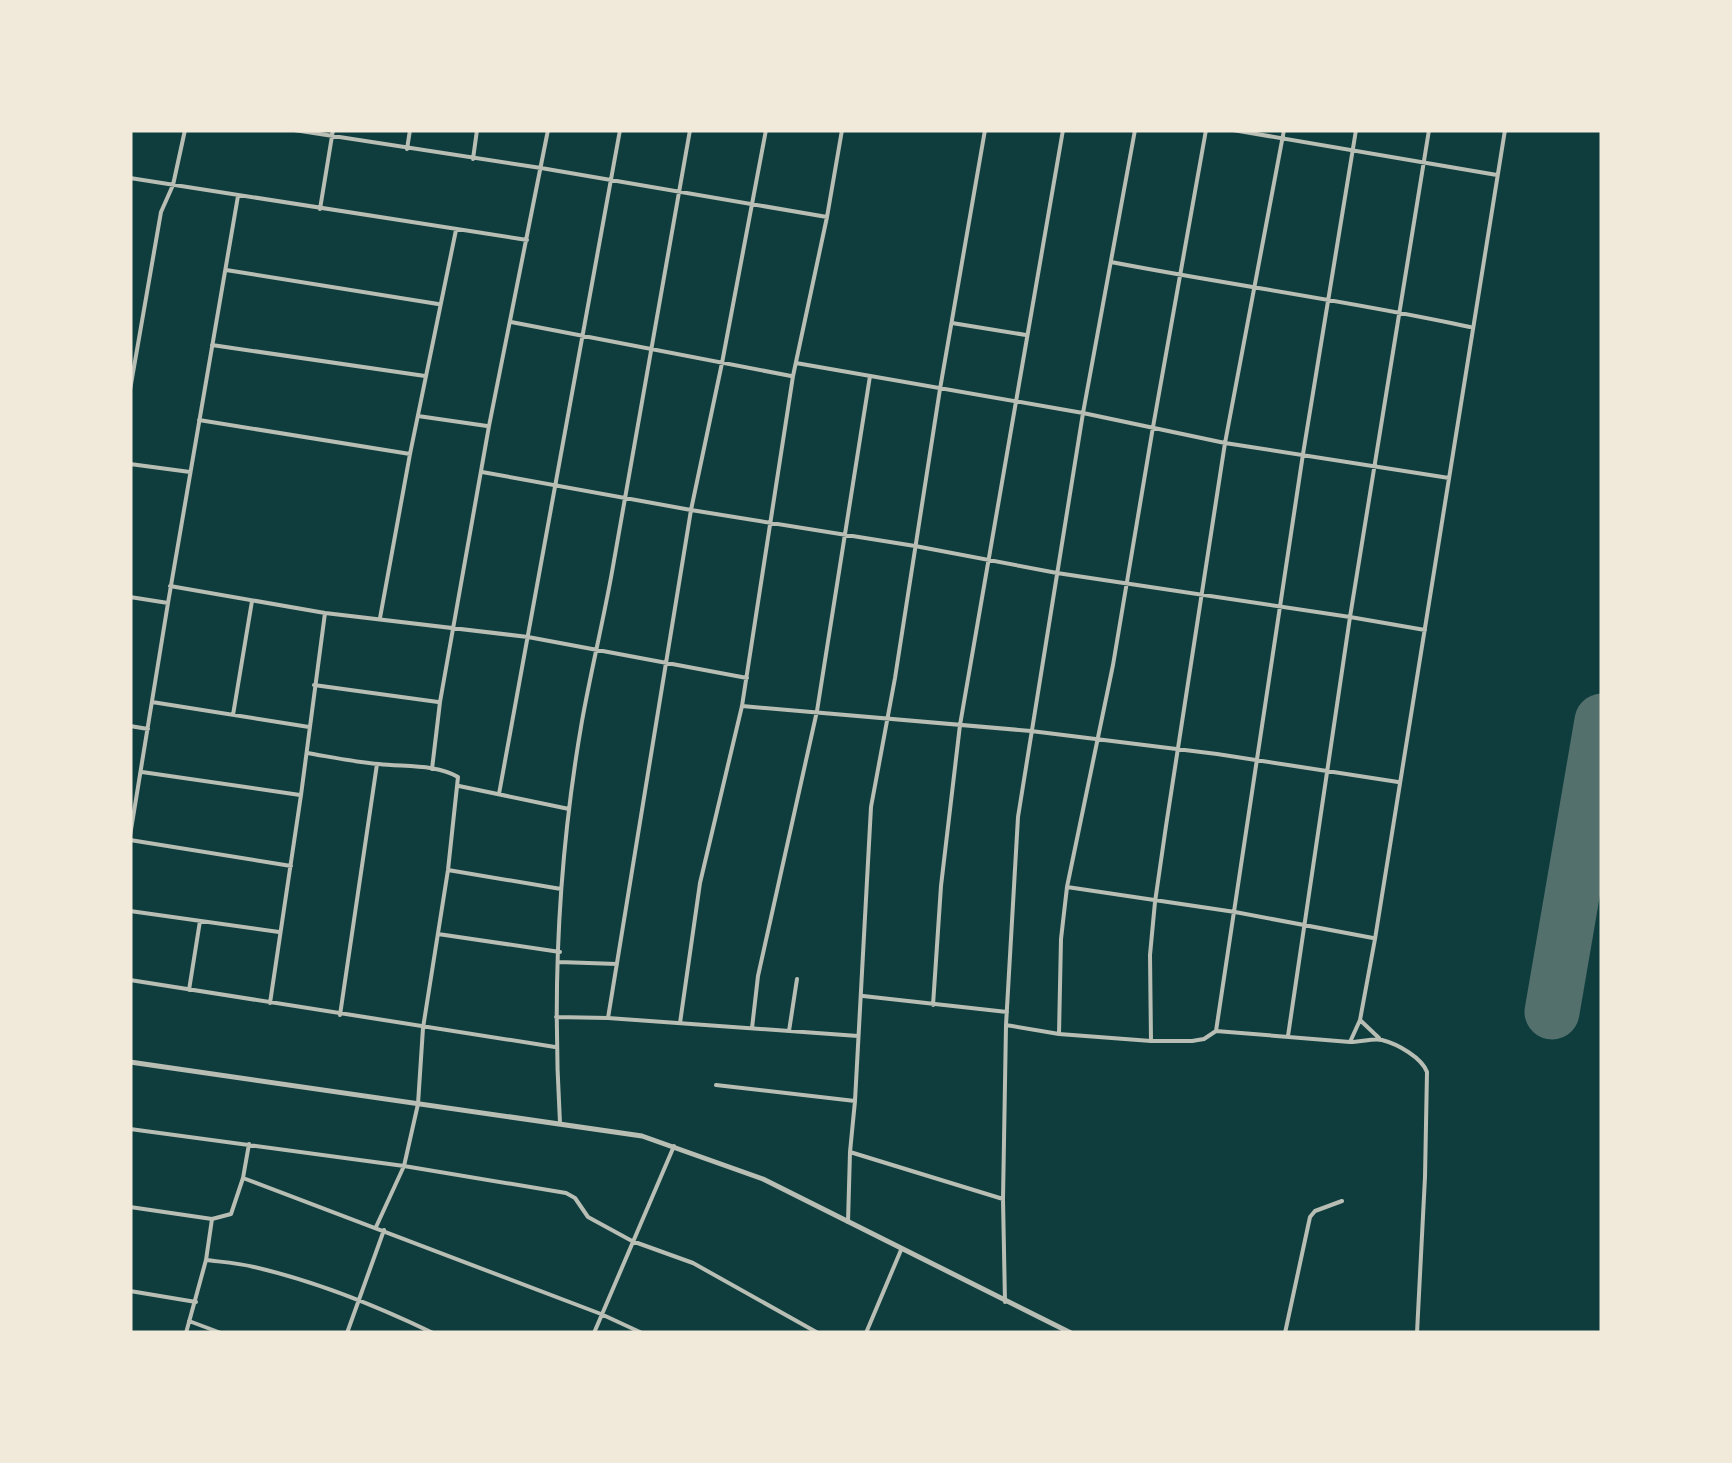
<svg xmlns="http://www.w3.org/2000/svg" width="1732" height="1463" font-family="Karla,sans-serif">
<rect width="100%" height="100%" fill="#0f3d3e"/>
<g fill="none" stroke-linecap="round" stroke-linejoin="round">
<!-- runway -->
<path stroke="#53706d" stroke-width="55" d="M1552,1012l50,-291"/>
<!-- minor -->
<path stroke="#b8beb3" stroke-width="4" d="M294,130l247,38 286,49
M1233,130l264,45
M407,149l3,-19
M473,159l4,-29
M130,178l397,62
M320,209l13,-79
M1111,262c119,23 240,39 359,65
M226,270l212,34
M511,322l280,54
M952,323l74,12
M212,345l213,31
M796,363l287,50 142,30 224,35
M130,390l31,-178 12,-27 12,-55
M418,416l69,10
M199,420l211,34
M130,464l60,8
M482,472l209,38 224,36 142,27 293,44 75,13
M170,586l155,27 203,24 219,41
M130,597l38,6
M380,618l30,-164 46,-224
M314,685l124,17
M152,702l157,25
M742,706l289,25 186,23 181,28
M233,715l19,-114
M130,726l18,3
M307,753c24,4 48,9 72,11 24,3 58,0 79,13l-10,93 -25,158 -5,76 -14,62 -28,61
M432,769l8,-67 49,-276 59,-296
M142,772l158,23
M459,786l110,23
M499,794l121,-664
M130,836l38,-233 70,-407
M130,840l161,26
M448,870l113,19
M1067,887l168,25 138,26
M130,911l149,21
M438,934l122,18
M559,962l58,2
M130,980l425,67
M189,990l11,-69
M863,996l144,16
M270,1003l31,-208 24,-182
M933,1005l8,-119 19,-161 103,-595
M340,1015l37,-251
M556,1017l52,1 250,18
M608,1018l83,-508 31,-147 44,-233
M1360,1020l19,18
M680,1023l20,-140 42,-177 51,-330 34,-159 15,-87
M1006,1025l53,9 92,7h41l12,-2 12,-8 134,11c10,0 24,-4 32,-2 16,4 40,18 45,32l-2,105 -8,156
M752,1028l6,-52 59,-265 53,-335
M789,1031l8,-52
M1216,1031l87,-577 53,-324
M1059,1034l2,-95 6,-52 46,-222 40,-238 53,-297
M1288,1036l62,-419 79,-487
M1151,1041l-1,-86 5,-53 11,-76 59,-383 59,-313
M1350,1042l10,-22 15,-81 130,-809
M716,1085l139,16
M560,1123c-8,-133 -1,-270 22,-402 9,-50 21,-99 30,-149 26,-147 52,-295 78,-442
M130,1129l274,37 162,27 9,5 13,19 44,24 61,22 125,70
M249,1144l-6,34 358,136 41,19
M850,1152l153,47
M130,1207l82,12 -6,41 -20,73
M212,1219l19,-5 12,-36
M848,1222l2,-70 5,-51 16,-294 24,-129 45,-289 45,-259
M206,1260c16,2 32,3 48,7 61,14 123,39 179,66
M130,1291l66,11
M1005,1302l-2,-103 3,-174 12,-208 65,-404 52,-283
M189,1321l32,12
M347,1333l37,-103
M594,1333l80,-187
M866,1333l35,-83
M1285,1333l25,-116 5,-6 27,-10"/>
<!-- tertiary -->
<path stroke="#b8beb3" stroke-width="5" d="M130,1062l512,74 121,43 308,154"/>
</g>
<!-- border -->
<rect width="1732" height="1463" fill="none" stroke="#f1e9da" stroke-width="265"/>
</svg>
